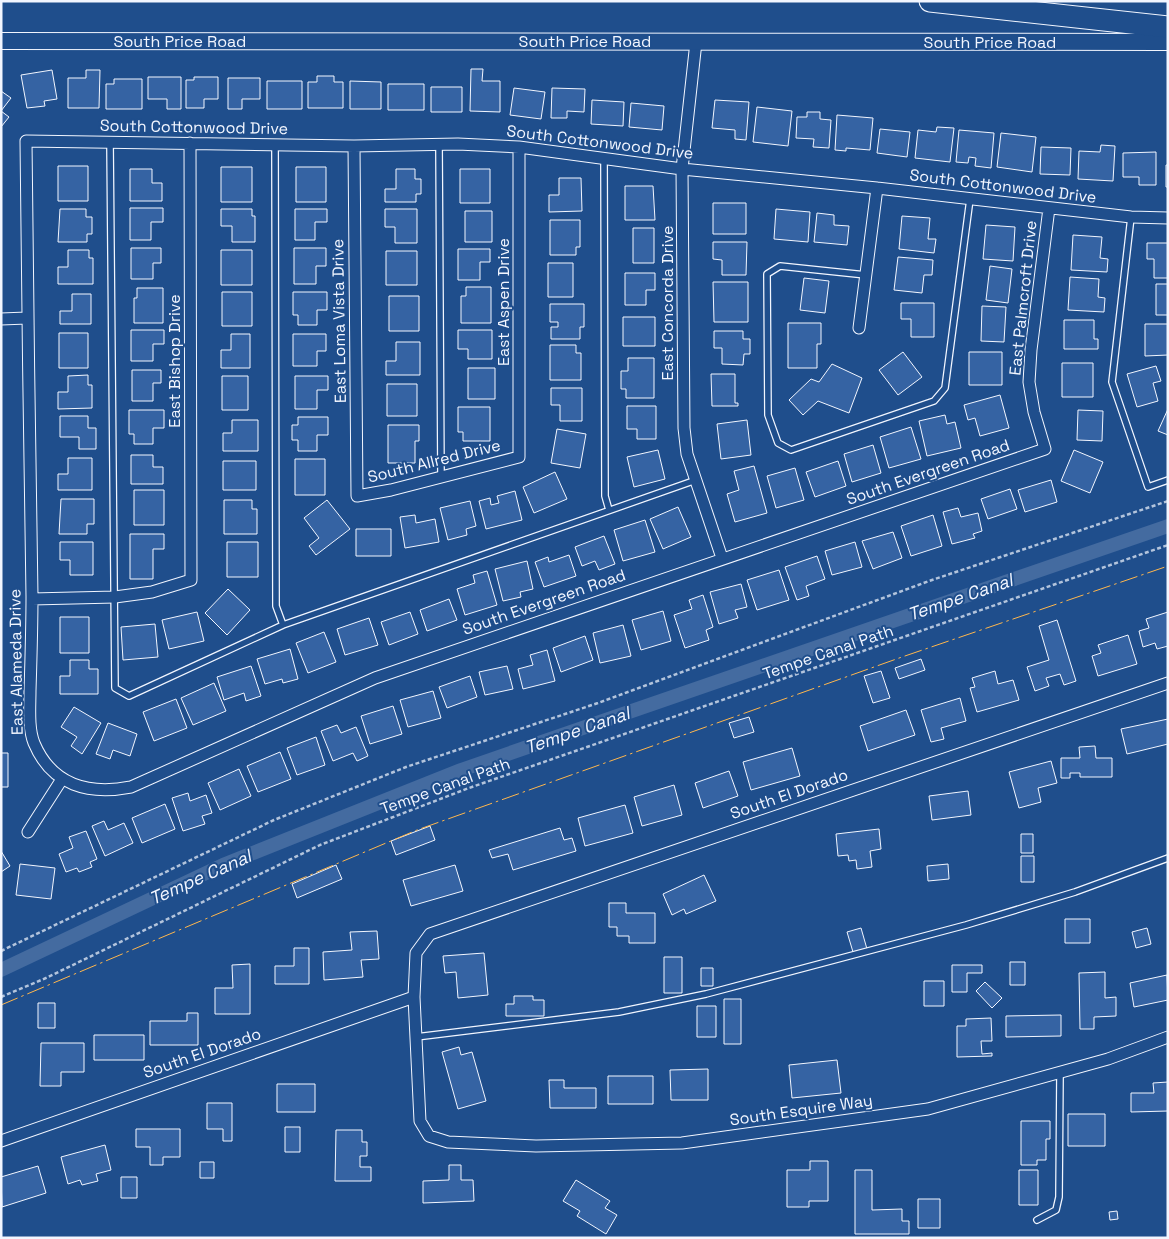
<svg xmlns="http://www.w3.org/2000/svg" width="1169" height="1239" font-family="'Space Grotesk',sans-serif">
<rect width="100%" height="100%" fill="#1f4e8c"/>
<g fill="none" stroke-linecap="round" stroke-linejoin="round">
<!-- canal -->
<path stroke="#446ba0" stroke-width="14" d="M1,970l222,-105 238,-95 707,-244"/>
</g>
<!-- building -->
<path fill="#3563a3" stroke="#f2f6ff" d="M471,69h12l-1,12h18v31l-30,-1z
M52,70l5,29 -13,2 1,5 -18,2 -6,-33z
M86,70h14l-1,38h-31v-30h18z
M317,76h17v6h9v26h-35v-26h9z
M148,77h33v32h-14v-10h-19z
M194,77h24v22h-14v9h-18v-28h8z
M228,78h32v21h-18v10h-14z
M114,79h28v30h-36v-25h8z
M267,81h35v28h-35z
M350,81l31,1v27h-31z
M388,84h36v26h-36z
M431,87h31v25h-31z
M514,88l31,4 -4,27 -31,-4z
M552,88l33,1 -1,23 -17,-1v7h-16z
M1,91l10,7 -10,13 8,6 -8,10z
M592,100l32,2 -1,24 -32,-2z
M715,100l34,2 -3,38 -11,-1v-9l-23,-2z
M631,103l33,3 -2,24 -33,-3z
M757,107l35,4 -4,35 -35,-4z
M807,112h13v7l11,1 -2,28 -16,-1 1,-8 -18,-1 1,-21h10z
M837,115l36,3 -3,32 -24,-2v3l-11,-1z
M937,127l17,1 -4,34 -35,-4 3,-28 18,2z
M880,129l30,3 -3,25 -30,-4z
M959,130l35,3 -3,35 -16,-2 1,-8 -7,-1 -1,6 -12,-1z
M1001,133l35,4 -4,35 -35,-5z
M1101,145l14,1 -2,35 -35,-2 1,-28 21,1z
M1041,147l30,1 -1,27 -30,-1z
M1156,152v33h-17v-8h-16v-24z
M1166,165h2v22h-2z
M58,166h30v35h-30z
M221,167h31v35h-31z
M296,167h30v35h-30z
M130,169h22v14h10v18h-32z
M396,169h19v10h6v15h-5v8h-31v-13h11z
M460,169h30v34h-30z
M559,178h22l1,33 -33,1v-17h10z
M625,186h28l2,34h-30z
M713,203h33v31h-33z
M130,208h33v14h-12v18h-21z
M60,209h26v8h6v17h-5v8h-29z
M221,209h31v7h3v26h-23v-16h-11z
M295,209h32v13h-12v18h-20z
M385,209h32v34h-22v-16h-10z
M776,209l34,3 -2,30 -34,-3z
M465,211h27v31h-27z
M817,213l17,2v10l15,1 -2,19 -33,-3z
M902,216l28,2 -2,21h8l-2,14 -35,-4z
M550,220h30v27h-4v8h-26z
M986,225l29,2 -2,34 -30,-2z
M633,228h21v35h-21z
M1073,235l29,2 -2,21 8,1 -1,13 -36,-2z
M713,242h34l-1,33h-24v-15l-9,-1z
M1147,243h21v35h-14v-19h-7z
M131,248h30v15h-8v16h-22z
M294,248h32v18h-10v18h-22z
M458,249h32v13h-10v18h-22z
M68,250h21v8h4v26h-35v-17h10z
M221,250h31v35h-31z
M386,251h31v34h-31z
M898,257l35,3 -1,15h-8l-2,18 -28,-3z
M548,263h25v34h-25z
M990,266l22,3 -4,34 -22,-3z
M625,273h30v17h-9v15h-21z
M1070,277l29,2 -1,18 7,1 -1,14 -36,-2z
M804,278l25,3 -4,32 -25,-3z
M713,282h35v40h-34z
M1156,284h12v31h-12z
M466,287h25v36h-30v-27h5z
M137,288h26v35h-29v-25h3z
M222,292h30v34h-30z
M293,292h34v18h-10v15h-19v-10h-5z
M72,294h19v30h-31v-13h12z
M389,296h30v35h-30z
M901,303h33v34h-23v-18h-10z
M550,304h34v23h-4v12h-29v-12h7v-5h-8z
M982,306l24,1 -2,35 -23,-1z
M623,317h32v29h-32z
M1064,320h30v19h4v10h-34z
M788,323h33v21h-4v24h-29z
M1145,324h23v31l-23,1z
M131,330h33v14h-11v17h-22z
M458,330h34v29h-24v-10h-10z
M714,331h29v8h7v15h-6l-1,11 -21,-1v-16h-8z
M59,333h29v35h-29z
M231,334h19v34h-29v-18h10z
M293,334h33v17h-9v15h-24z
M396,342h24v33h-34v-14h10z
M550,345h26v8h5v27h-31z
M903,352l19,25 -24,18 -19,-25z
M969,352h33v33h-33z
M628,358h26v40h-28v-9h-5v-18h7z
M1062,363h31v34h-31z
M832,364l30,14 -13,35 -31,-12 -15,14 -14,-15 22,-21 8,3z
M1156,366l5,15 -8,2 5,18 -21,6 -10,-33z
M468,368h27v31h-27z
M132,370h29v13h-8v18h-21z
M711,374h24v29h3v3h-26z
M88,375v10h4v23l-34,1v-17h10v-16z
M222,376h26v34h-26z
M295,376h33v14h-11v19h-22z
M387,384h30v32h-30z
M551,388h31v33h-22v-16h-9z
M1000,395l9,33 -29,8 -5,-18 -7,2 -4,-15z
M627,406h29v33h-19v-10h-10z
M458,407h32v34h-27v-9h-5z
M1168,409v26l-10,-4z
M129,410h35v18h-11v16h-19v-10h-5z
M1078,410l25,1 -1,30 -25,-1z
M945,415l2,9 8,-2 6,26 -34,8 -8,-35z
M60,416h28v12h8v21h-17v-12h-19z
M298,417h30v18h-11v16h-19v-11h-6v-15h6z
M232,420h26v31h-35v-18h9z
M747,420l4,35 -30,4 -4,-35z
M388,425h31v16h-4v22h-27z
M911,427l10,32 -32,9 -9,-31z
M557,429l29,5 -6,34 -29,-5z
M873,445l8,28 -29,9 -8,-28z
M658,450l7,29 -31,8 -7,-30z
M1074,450l29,12 -13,31 -29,-12z
M131,455h22v12h10v17h-32z
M68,458h24v32h-34v-16h10z
M295,459h30v36h-30z
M223,461h33v29h-33z
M838,461l8,25 -31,11 -9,-25z
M754,466l13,47 -32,9 -8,-28 12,-4 -5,-19z
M795,468l9,32 -28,8 -9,-32z
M555,472l12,27 -33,14 -11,-26z
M1051,480l6,22 -32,10 -7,-22z
M1010,489l7,20 -29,10 -7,-20z
M134,490h30v35h-30z
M515,491l7,29 -36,9 -7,-28 11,-3 1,7 8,-2 -2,-7z
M61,499h33v25h-7v10h-28z
M224,500h28v9h5v25h-33z
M327,500l23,29 -34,26 -7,-9 10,-8 -15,-20z
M470,501l6,25 -10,3 1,6 -19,5 -8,-32z
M678,507l13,30 -28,12 -13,-30z
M958,508l3,9 17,-4 4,18 -9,3 2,4 -23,6 -9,-32z
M415,515l1,8 19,-4 4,23 -34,6 -5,-31z
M933,515l9,31 -31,10 -10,-30z
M645,520l10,32 -32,9 -9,-31z
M356,529h35v27h-35z
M893,532l9,26 -29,11 -11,-28z
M130,534h34v15h-11v30h-23z
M604,536l11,28 -16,6 -4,-9 -13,5 -7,-19z
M60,542h33v33h-23v-15h-10z
M227,542h31v35h-31z
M855,542l7,25 -30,8 -7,-24z
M569,555l7,21 -32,11 -9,-25 13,-5 1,5z
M817,556l8,23 -19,7 3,10 -12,4 -12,-33z
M527,561l6,28 -13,3 1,5 -18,4 -8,-32z
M779,570l10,30 -32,10 -10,-30z
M487,571l10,34 -32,10 -8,-26 18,-6 -2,-8z
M741,584l6,23 -12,3 3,8 -19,6 -9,-32z
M228,589l22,21 -23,25 -22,-22z
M703,595l10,32 -7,3 3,10 -24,8 -11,-33 18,-6 -3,-9z
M449,599l8,21 -30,11 -7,-21z
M663,611l8,30 -30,9 -9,-30z
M197,612l7,29 -35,8 -7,-29z
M410,612l8,22 -29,11 -8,-23z
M1168,612v34l-11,3 -2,-6 -12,4 -4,-16 10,-3 -3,-9z
M60,617h29v36h-29z
M369,618l9,27 -33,10 -8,-26z
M1057,620l19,61 -12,4 -4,-11 -14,4 3,8 -14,5 -8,-24 22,-7 -10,-34z
M155,624l3,33 -35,3 -2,-33z
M623,625l8,31 -31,7 -7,-30z
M324,632l12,30 -28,11 -12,-30z
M1128,635l9,29 -39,12 -6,-20 9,-3 -3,-8z
M585,636l8,24 -32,12 -8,-24z
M290,649l8,30 -15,4 -1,-4 -17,5 -8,-25z
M547,650l8,31 -32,8 -5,-20 15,-4 -3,-10z
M921,659l4,11 -26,9 -4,-11z
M70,660h19v9h9v25h-38v-18h10z
M251,666l10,30 -15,5 -2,-8 -20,7 -7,-23z
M507,666l6,23 -28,6 -6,-23z
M881,671l9,27 -17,5 -9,-27z
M995,671l3,13 15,-4 6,20 -42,12 -7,-24 5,-1 -3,-9z
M470,676l7,21 -30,11 -8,-21z
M214,683l12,28 -33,14 -12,-27z
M433,691l8,27 -33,9 -8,-27z
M960,698l6,23 -25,7 3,11 -13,3 -10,-32z
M176,699l11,29 -33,13 -11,-29z
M393,706l9,28 -32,10 -9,-28z
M74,707l27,16 -19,31 -11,-8 6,-9 -16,-10z
M906,710l9,25 -47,16 -8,-25z
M749,717l5,15 -20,6 -5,-15z
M1168,719v25l-41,10 -6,-25z
M108,723l29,11 -7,22 -17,-6 -3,9 -14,-5z
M337,725l4,8 15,-6 12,29 -11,5 -4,-8 -20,8 -12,-30z
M316,737l9,28 -28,10 -10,-27z
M1095,746l1,12h16v19h-32v-4h-10v5h-9v-20h19l-1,-11z
M792,748l8,28 -49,14 -8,-28z
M280,752l11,27 -33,13 -11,-26z
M1,753h7v34h-7z
M1051,761l6,22 -19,5 3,14 -22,6 -10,-36z
M239,769l12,27 -31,14 -12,-27z
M729,771l9,25 -35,12 -8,-25z
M674,785l8,30 -40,11 -8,-29z
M968,791l3,24 -39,5 -3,-24z
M188,793l2,8 16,-6 6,18 -10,3 3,8 -22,7 -11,-33z
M165,804l10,25 -33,14 -10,-25z
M625,805l8,28 -48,13 -7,-28z
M104,821l4,9 16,-7 9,20 -28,13 -13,-30z
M430,826l5,14 -39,15 -5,-14z
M560,828l4,12 8,-2 4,13 -63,19 -5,-16 -16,4 -3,-8z
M879,829l2,20 -11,2 2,16 -15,2 -1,-9 -7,1 -1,-6 -10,1 -2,-22z
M86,831l11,28 -7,3 2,5 -13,5 -2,-4 -11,4 -7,-18 14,-6 -4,-11z
M1021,834h12v19h-12z
M1,851l9,15 -9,6z
M1021,856h13v26h-13z
M20,864l35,4 -4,31 -35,-4z
M948,864l1,15 -21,2 -1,-15z
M336,865l6,14 -45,19 -5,-14z
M455,865l8,26 -52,15 -8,-26z
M704,875l12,26 -30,13 -2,-5 -12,6 -9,-21z
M609,903h17v10h29v30h-26v-7h-12v-9h-8z
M1065,919h25v24h-25z
M861,928l6,21 -14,3 -6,-20z
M1147,928l4,16 -15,4 -4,-16z
M377,931l2,28 -18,1 2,17 -39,3 -1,-28 29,-2 -2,-18z
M294,948h15v36h-34v-18h19z
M484,953l4,42 -30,3 -2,-26 -11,1 -2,-17z
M664,957h18v36h-18z
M1010,962h15v23h-15z
M250,964v50h-35v-26h18l-1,-23z
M952,965h30v8h-15v19h-15z
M701,968h12v18h-12z
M1105,972v26l11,-1v19l-22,1v12h-14l-1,-56z
M1167,975l1,25 -34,7 -4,-24z
M924,981h20v25h-20z
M985,982l17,16 -10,10 -16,-17z
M514,996h19v4h11v16h-38v-12h8z
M724,999h17v45h-17z
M38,1003h17v25h-17z
M697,1006h19v31h-19z
M187,1013h11v32h-48v-24h37z
M1061,1015v21l-55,1v-21z
M991,1018l1,23h-11l1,13 10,-1v3l-35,1v-31h9v-7z
M94,1035h50v25h-50z
M41,1043h43v29h-23v14h-21z
M459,1047l2,8 11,-3 14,49 -28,8 -16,-57z
M837,1060l4,33 -49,5 -3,-33z
M708,1069v31h-37l-1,-30z
M608,1076h45v28h-45z
M549,1080h15v8h32v20h-46z
M1168,1082v29l-37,1v-19h23l-1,-10z
M277,1084h38v28h-38z
M207,1103h25v38h-9v-12h-16z
M1068,1114h37v32h-37z
M1021,1121h29v18h-4v21h-9v5h-16z
M285,1127h15v25h-15z
M136,1129h44v28h-17v8h-13v-18h-14z
M336,1130h26v12h5v14h-7v11h11v14h-36z
M105,1145l6,25 -15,4 2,7 -16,4 -2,-5 -12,4 -7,-27z
M810,1161h18v40h-19v6h-22v-37h23z
M200,1162h14v16h-14z
M449,1165h12v15h12l1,21 -51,2v-22l26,-1z
M38,1166l8,27 -44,14 -1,-30z
M855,1170h17v40l30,-1v12h7v13h-54z
M1019,1170h19v35h-19z
M121,1177h16v21h-16z
M576,1180l34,21 -5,7 12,7 -11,19 -29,-18 3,-5 -17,-10z
M918,1199h22v29h-22z
M1117,1211l1,8 -8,1 -1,-8z"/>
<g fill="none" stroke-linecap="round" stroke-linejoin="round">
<!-- service casing -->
<g stroke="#f2f6ff" stroke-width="8">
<path id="service" d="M110,142l5,546 14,8 154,-71 413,-145
M275,144l1,462 7,19
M439,145l2,332
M604,159l1,337 4,14
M1131,217l-19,165 36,105 20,-7
M866,275l-86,-9 -13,8 1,141 10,28 13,7 143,-49 11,-13 25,-189
M416,1037l203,-25 87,-18 260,-69 109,-33 93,-34
M1037,1220l19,-10 3,-13 1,-124"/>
</g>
<!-- minor casing -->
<g stroke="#f2f6ff" stroke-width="13">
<path id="minor" d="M696,42l-14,127 2,259 3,26 35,104
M354,146l3,350 34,-6 128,-33v-310
M1049,208l-18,142 -2,32 5,30 11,37 -670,229 -244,109c-42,8 -79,-1 -97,-44 -6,-15 -4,-36 -4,-52 1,-32 2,-63 2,-95 -2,-152 -5,-303 -6,-455l328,5 104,-2 61,3 163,22 195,19 254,29 37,1
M1,319l26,-1
M859,328l18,-140
M32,599l83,-2 37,-5 39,-12 -1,-437
M1168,683l-738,251 -14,19 -2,44 6,124 9,15 19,6 88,4 146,-3 246,-34 180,-50 60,-22
M28,832l34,-53
M1,1141l413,-144"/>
</g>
<!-- secondary casing -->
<g stroke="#f2f6ff" stroke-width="18">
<path id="secondary" d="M1,41l1167,1"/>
</g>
<!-- motorway casing -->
<g stroke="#f2f6ff" stroke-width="23">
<path id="motorway" d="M930,1l238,26"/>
</g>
<!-- path -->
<path stroke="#b3c4dc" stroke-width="2.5" stroke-dasharray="4 2.5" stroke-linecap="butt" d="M1,951l273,-131 132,-53 192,-64 331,-122 239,-80
M1,997l45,-19 274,-133 149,-57 699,-243"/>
<!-- service -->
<use href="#service" stroke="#1f4e8c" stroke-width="5.5"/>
<!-- minor -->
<use href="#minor" stroke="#1f4e8c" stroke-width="11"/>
<!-- secondary -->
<use href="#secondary" stroke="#1f4e8c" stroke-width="16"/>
<!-- motorway -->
<use href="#motorway" stroke="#1f4e8c" stroke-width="21"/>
<!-- power -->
<path stroke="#ffb74d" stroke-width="1" stroke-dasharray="18 4 2.5 4" stroke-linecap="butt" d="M1,1005l416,-175 485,-173 266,-91"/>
</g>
<g text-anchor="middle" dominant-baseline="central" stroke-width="4" stroke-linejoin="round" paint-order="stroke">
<!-- street labels -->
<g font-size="16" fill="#f2f6ff" stroke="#1f4e8c">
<text x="180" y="41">South Price Road</text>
<text x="585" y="41">South Price Road</text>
<text x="990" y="42">South Price Road</text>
<text transform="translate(194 127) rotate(1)">South Cottonwood Drive</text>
<text transform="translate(600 142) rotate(7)">South Cottonwood Drive</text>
<text transform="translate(1003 186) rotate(7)">South Cottonwood Drive</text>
<text transform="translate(1023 298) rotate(-84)">East Palmcroft Drive</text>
<text transform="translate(503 302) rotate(-90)">East Aspen Drive</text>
<text transform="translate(667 303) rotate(-90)">East Concorda Drive</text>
<text transform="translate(339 321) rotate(-91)">East Loma Vista Drive</text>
<text transform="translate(174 361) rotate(-90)">East Bishop Drive</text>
<text transform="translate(434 461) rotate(-14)">South Allred Drive</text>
<text transform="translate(928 472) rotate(-19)">South Evergreen Road</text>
<text transform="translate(544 602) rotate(-19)">South Evergreen Road</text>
<text transform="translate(828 652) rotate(-19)">Tempe Canal Path</text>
<text transform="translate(16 662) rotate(-91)">East Alameda Drive</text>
<text transform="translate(445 786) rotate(-20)">Tempe Canal Path</text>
<text transform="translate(789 794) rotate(-19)">South El Dorado</text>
<text transform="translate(202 1053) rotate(-19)">South El Dorado</text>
<text transform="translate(801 1110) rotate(-8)">South Esquire Way</text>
</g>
<!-- water labels -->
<g font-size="18" font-style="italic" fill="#f2f6ff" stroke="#1f4e8c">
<text transform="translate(960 597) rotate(-19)">Tempe Canal</text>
<text transform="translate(577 730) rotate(-19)">Tempe Canal</text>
<text transform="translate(200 877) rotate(-24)">Tempe Canal</text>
</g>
</g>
<!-- border -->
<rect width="1169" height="1239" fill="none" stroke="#f2f6ff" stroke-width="5"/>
</svg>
